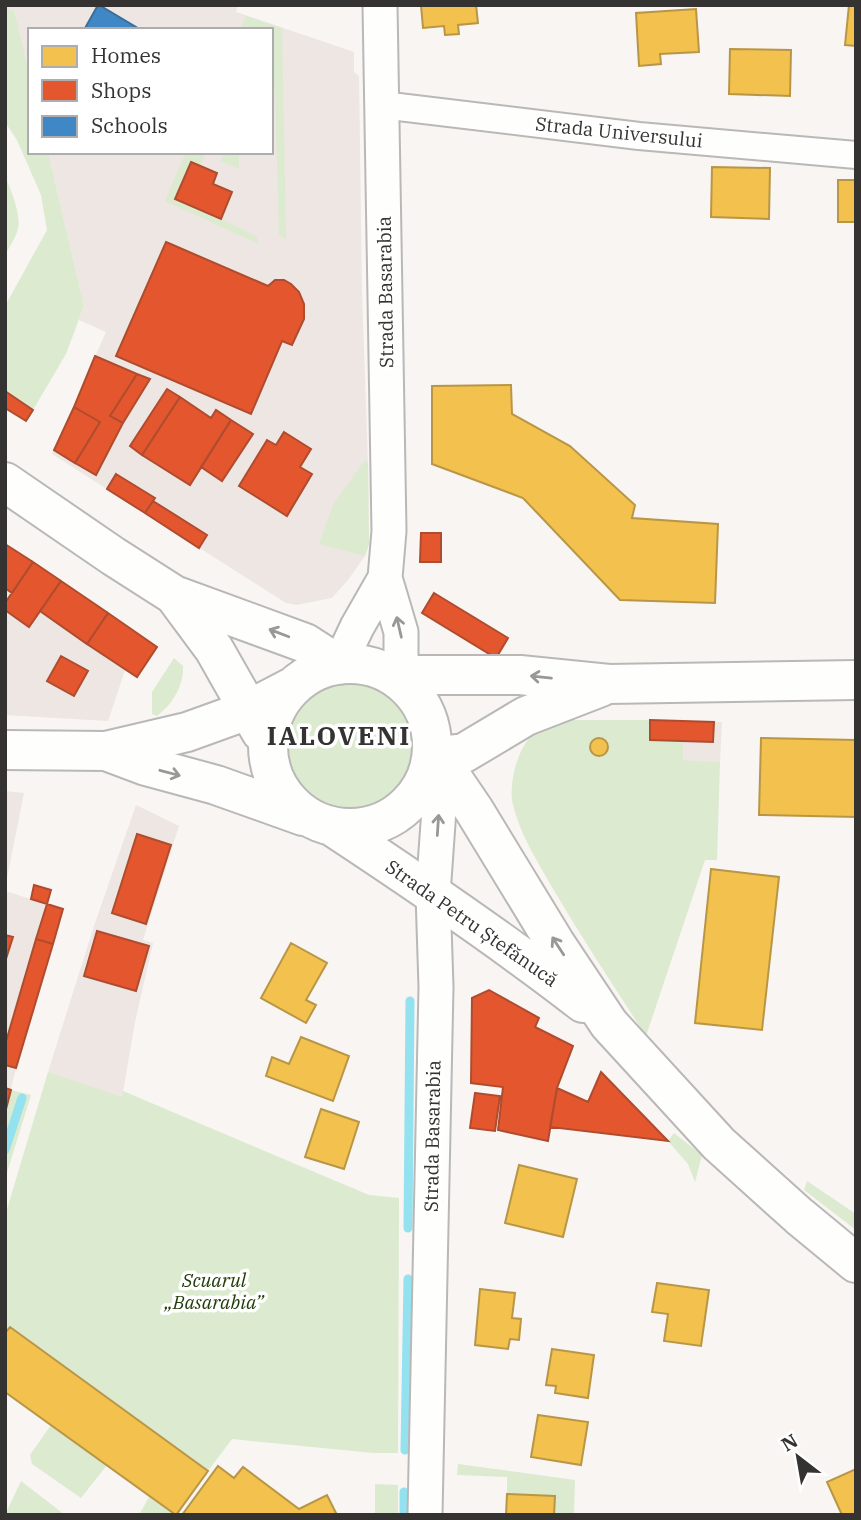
<svg xmlns="http://www.w3.org/2000/svg" width="861" height="1520" font-family="'IBM Plex Serif',serif">
<rect width="100%" height="100%" fill="#f8f5f3"/>
<!-- built -->
<path fill="#ede6e2" d="M5,5h233l-2,7 118,40v20l5,4 3,216 6,171 1,81 -4,12 -17,24 -16,18 -36,7 -10,-2 -234,-149 54,-122 -27,-12 5,-14 -36,-154h223v-122h-241v46l-15,-63z
M5,544l152,103 -20,30 -12,-7 -17,51 -103,-6z
M650,720l72,2 -2,40 -38,-2 -32,-20z
M5,791l19,2 -19,95z
M136,805l43,21 -36,114 10,3 -18,79 -13,76 -74,-26 46,-146z
M5,891l58,18 -47,159 -11,45z"/>
<!-- green -->
<path fill="#dceacf" d="M5,5l10,8 15,63v76h18l36,154 -18,48 -33,56 -28,-19v-85l42,-76 -6,-35 -24,-55 -12,-18z
M246,16l36,12 4,211 -7,-4 -4,-144 -4,-1v-60h-31z
M186,152h20l-6,14 21,53 35,17 3,8 -94,-43z
M224,152h15v17l-19,-8z
M5,177c6,12 16,38 13,51 -2,9 -8,19 -13,26z
M365,460l3,3 1,81 -4,12 -46,-12 15,-41z
M174,658l9,8c1,20 -11,39 -26,50l-5,-2v-22z
M284 748a67 67 0 1 1 134 0a67 67 0 1 1-134 0Z
M572,720h78v20l33,1v19l37,2 -3,98h-12l-59,176c-33,-51 -66,-101 -97,-154 -14,-25 -29,-48 -36,-77 -5,-20 4,-55 19,-70 9,-9 28,-11 40,-15z
M48,1072l74,25 1,-6 246,104 30,3 -1,255h-25l-141,-14 -24,32 -197,-144 -6,6v-117z
M11,1090l20,5 -26,84v-66z
M674,1133l28,22 -7,27 -7,-18 -20,-23z
M807,1181l49,33v16l-52,-40z
M51,1425l56,40 -26,33 -49,-34 -2,-9z
M458,1464l117,16 -1,35h-20l1,-19 -48,-2v-17l-50,-2z
M21,1481l44,34h-60z
M375,1484l23,1v30h-23z
M149,1497l25,18h-35z"/>
<!-- homes -->
<path fill="#f2c14e" stroke="#b99646" stroke-width="2" d="M421,5h55l2,18 -20,2 1,9 -14,1 -1,-9 -21,2z
M849,5h7v41l-11,-1z
M696,9l3,43 -39,2 1,10 -22,2 -3,-53z
M730,49l61,1 -1,46 -61,-2z
M712,167l58,1 -1,51 -58,-2z
M838,180h18v42h-18z
M511,385l1,29 58,32 65,59 -3,13 86,6 -3,79 -95,-3 -97,-102 -91,-34v-78z
M761,738l95,2v77l-97,-2z
M590 747a9 9 0 1 1 18 0a9 9 0 1 1-18 0Z
M711,869l68,8 -17,153 -67,-7z
M291,943l36,20 -21,37 10,5 -10,18 -45,-25z
M301,1037l48,19 -16,45 -67,-25 6,-19 17,7z
M321,1109l38,13 -15,47 -39,-12z
M519,1165l58,14 -14,58 -58,-14z
M657,1283l52,7 -8,56 -37,-5 4,-27 -16,-2z
M480,1289l35,4 -3,25 9,1 -2,21 -9,-1 -2,10 -33,-4z
M10,1327l198,144 -32,44 -171,-123v-59z
M552,1349l42,6 -6,43 -33,-5 1,-7 -10,-1z
M538,1415l50,7 -7,43 -50,-8z
M218,1466l16,12 9,-11 56,42 28,-14 10,20h-155z
M856,1469v46h-14l-15,-33z
M507,1494l48,2 -1,19h-48z"/>
<!-- shops -->
<path fill="#e4572e" stroke="#af4c2f" stroke-width="2" d="M191,162l26,11 -4,11 19,8 -11,27 -46,-20z
M166,242l102,44 7,-6h9l7,4 8,8 5,12v15l-12,26 -10,-4 -31,73 -135,-58z
M95,356l42,18 -27,42 13,7 -27,52 -21,-12 25,-41 -26,-15z
M137,374l13,5 -27,44 -13,-7z
M167,389l13,8 -38,58 -12,-9z
M5,391l28,19 -7,11 -21,-13z
M180,397l31,21 5,-8 15,10 -41,65 -48,-30z
M74,407l26,15 -25,41 -21,-13z
M231,420l22,14 -31,47 -21,-14z
M284,432l27,17 -11,18 12,7 -25,42 -48,-30 28,-46 9,5z
M116,474l39,24 -10,15 -38,-24z
M153,501l54,34 -8,13 -54,-35z
M421,533h20v29h-21z
M5,544l28,18 -21,31 -7,-5z
M33,562l28,19 -32,46 -24,-17v-7z
M61,581l47,32 -21,31 -47,-33z
M434,593l74,45 -12,20 -74,-45z
M108,613l49,34 -20,30 -50,-33z
M61,656l27,15 -14,25 -27,-15z
M650,720l64,2 -1,20 -63,-2z
M137,834l34,11 -25,79 -34,-11z
M34,885l17,5 -4,14 -16,-5z
M47,904l16,5 -10,35 -17,-5z
M97,931l52,15 -13,45 -52,-15z
M5,935l8,2 -8,25z
M36,939l17,5 -37,124 -11,-3v-20z
M489,990l50,28 -4,9 38,19 -16,42 -9,53 -50,-11 5,-43 -32,-4 1,-85z
M601,1072l67,69 -118,-14 7,-39 31,14z
M5,1088l6,2 -6,23z
M475,1093l25,3 -5,35 -25,-3z"/>
<!-- schools -->
<path fill="#3f88c5" stroke="#3c6e99" stroke-width="2" d="M98,5h1l42,25h-57z"/>
<g fill="none" stroke-linecap="round" stroke-linejoin="round">
<!-- stream -->
<path stroke="#94e1ef" stroke-width="9" d="M5,1150l17,-52
M408,1228l2,-227
M405,1450l3,-171
M404,1515v-23"/>
<!-- minor casing -->
<g stroke="#bab8b7" stroke-width="30">
<path id="minor" d="M382,105l257,31 217,19"/>
</g>
<!-- tertiary casing -->
<g stroke="#bab8b7" stroke-width="37">
<path id="tertiary" d="M380,5l9,526 -4,47 16,54v24l-10,19
M339,665l18,-38 28,-49
M425,1515l11,-528 -3,-93 6,-85 -7,-52"/>
</g>
<!-- secondary casing -->
<g stroke="#bab8b7" stroke-width="42">
<path id="secondary" d="M5,482l108,74 61,39 131,48 34,22
M174,595l40,54 47,83
M268 746a82 82 0 1 1 164 0a82 82 0 1 1-164 0Z
M391,675h129l89,9 247,-4
M5,750l101,1 81,-19 61,-22 44,-23
M106,751l40,15 70,19 87,31
M432,757l23,25 19,28 81,133 54,81 110,120 80,72 57,47
M432,757l32,-4 62,-37 75,-29
M333,827c85,56 169,113 250,176"/>
</g>
<!-- minor -->
<use href="#minor" stroke="#fefefd" stroke-width="26"/>
<!-- tertiary -->
<use href="#tertiary" stroke="#fefefd" stroke-width="33"/>
<!-- secondary -->
<use href="#secondary" stroke="#fefefd" stroke-width="38"/>
</g>
<!-- one-way arrows -->
<defs><path id="oneway-shaft" d="M-6 0H5M1.5-3L5.5 0L1.5 3" fill="none" stroke-width="1.6" stroke-linecap="round" stroke-linejoin="round" transform="scale(1.75)"/></defs>
<g stroke="#999898">
<use href="#oneway-shaft" transform="translate(399 627) rotate(-103)"/>
<use href="#oneway-shaft" transform="translate(279 633) rotate(-159)"/>
<use href="#oneway-shaft" transform="translate(541 677) rotate(-174)"/>
<use href="#oneway-shaft" transform="translate(170 773) rotate(15)"/>
<use href="#oneway-shaft" transform="translate(438 825) rotate(-86)"/>
<use href="#oneway-shaft" transform="translate(558 946) rotate(-123)"/>
</g>
<g text-anchor="middle" dominant-baseline="central" stroke-width="7" stroke-linejoin="round" paint-order="stroke">
<!-- street labels -->
<g font-size="19" fill="#343332" stroke="#fff">
<text transform="translate(619 132) rotate(6)">Strada Universului</text>
<text transform="translate(385 292) rotate(-91)">Strada Basarabia</text>
<text transform="translate(472 923) rotate(35)">Strada Petru Ștefănucă</text>
<text transform="translate(432 1136) rotate(-89)">Strada Basarabia</text>
</g>
<!-- park labels -->
<g font-size="19" font-style="italic" fill="#233d0a" stroke="#fff">
<text x="214" y="1280">Scuarul<tspan x="214" dy="22">„Basarabia”</tspan></text>
</g>
<!-- district labels -->
<g font-size="26" font-weight="bold" letter-spacing="2" fill="#343332" stroke="#fff">
<text x="339" y="735">IALOVENI</text>
</g>
</g>
<!-- border -->
<rect width="861" height="1520" fill="none" stroke="#343332" stroke-width="14"/>
<!-- legend -->
<rect x="28" y="28" width="245" height="126" fill="#ffffff" stroke="#aeadad" stroke-width="2"/>
<rect x="42" y="46" width="35" height="21" fill="#f2c14e" stroke="#aeadad" stroke-width="2"/>
<text x="91" y="63" font-size="21" fill="#343332">Homes</text>
<rect x="42" y="80" width="35" height="21" fill="#e4572e" stroke="#aeadad" stroke-width="2"/>
<text x="91" y="98" font-size="21" fill="#343332">Shops</text>
<rect x="42" y="116" width="35" height="21" fill="#3f88c5" stroke="#aeadad" stroke-width="2"/>
<text x="91" y="133" font-size="21" fill="#343332">Schools</text>
<!-- north arrow -->
<g transform="translate(798 1457) rotate(329)" stroke="#ffffff" stroke-width="5" paint-order="stroke">
<path d="M0-5L12 26L0 18L-12 26Z" fill="#343332"/>
<text y="-10" font-size="19" font-weight="bold" text-anchor="middle" fill="#343332">N</text>
</g>
</svg>
